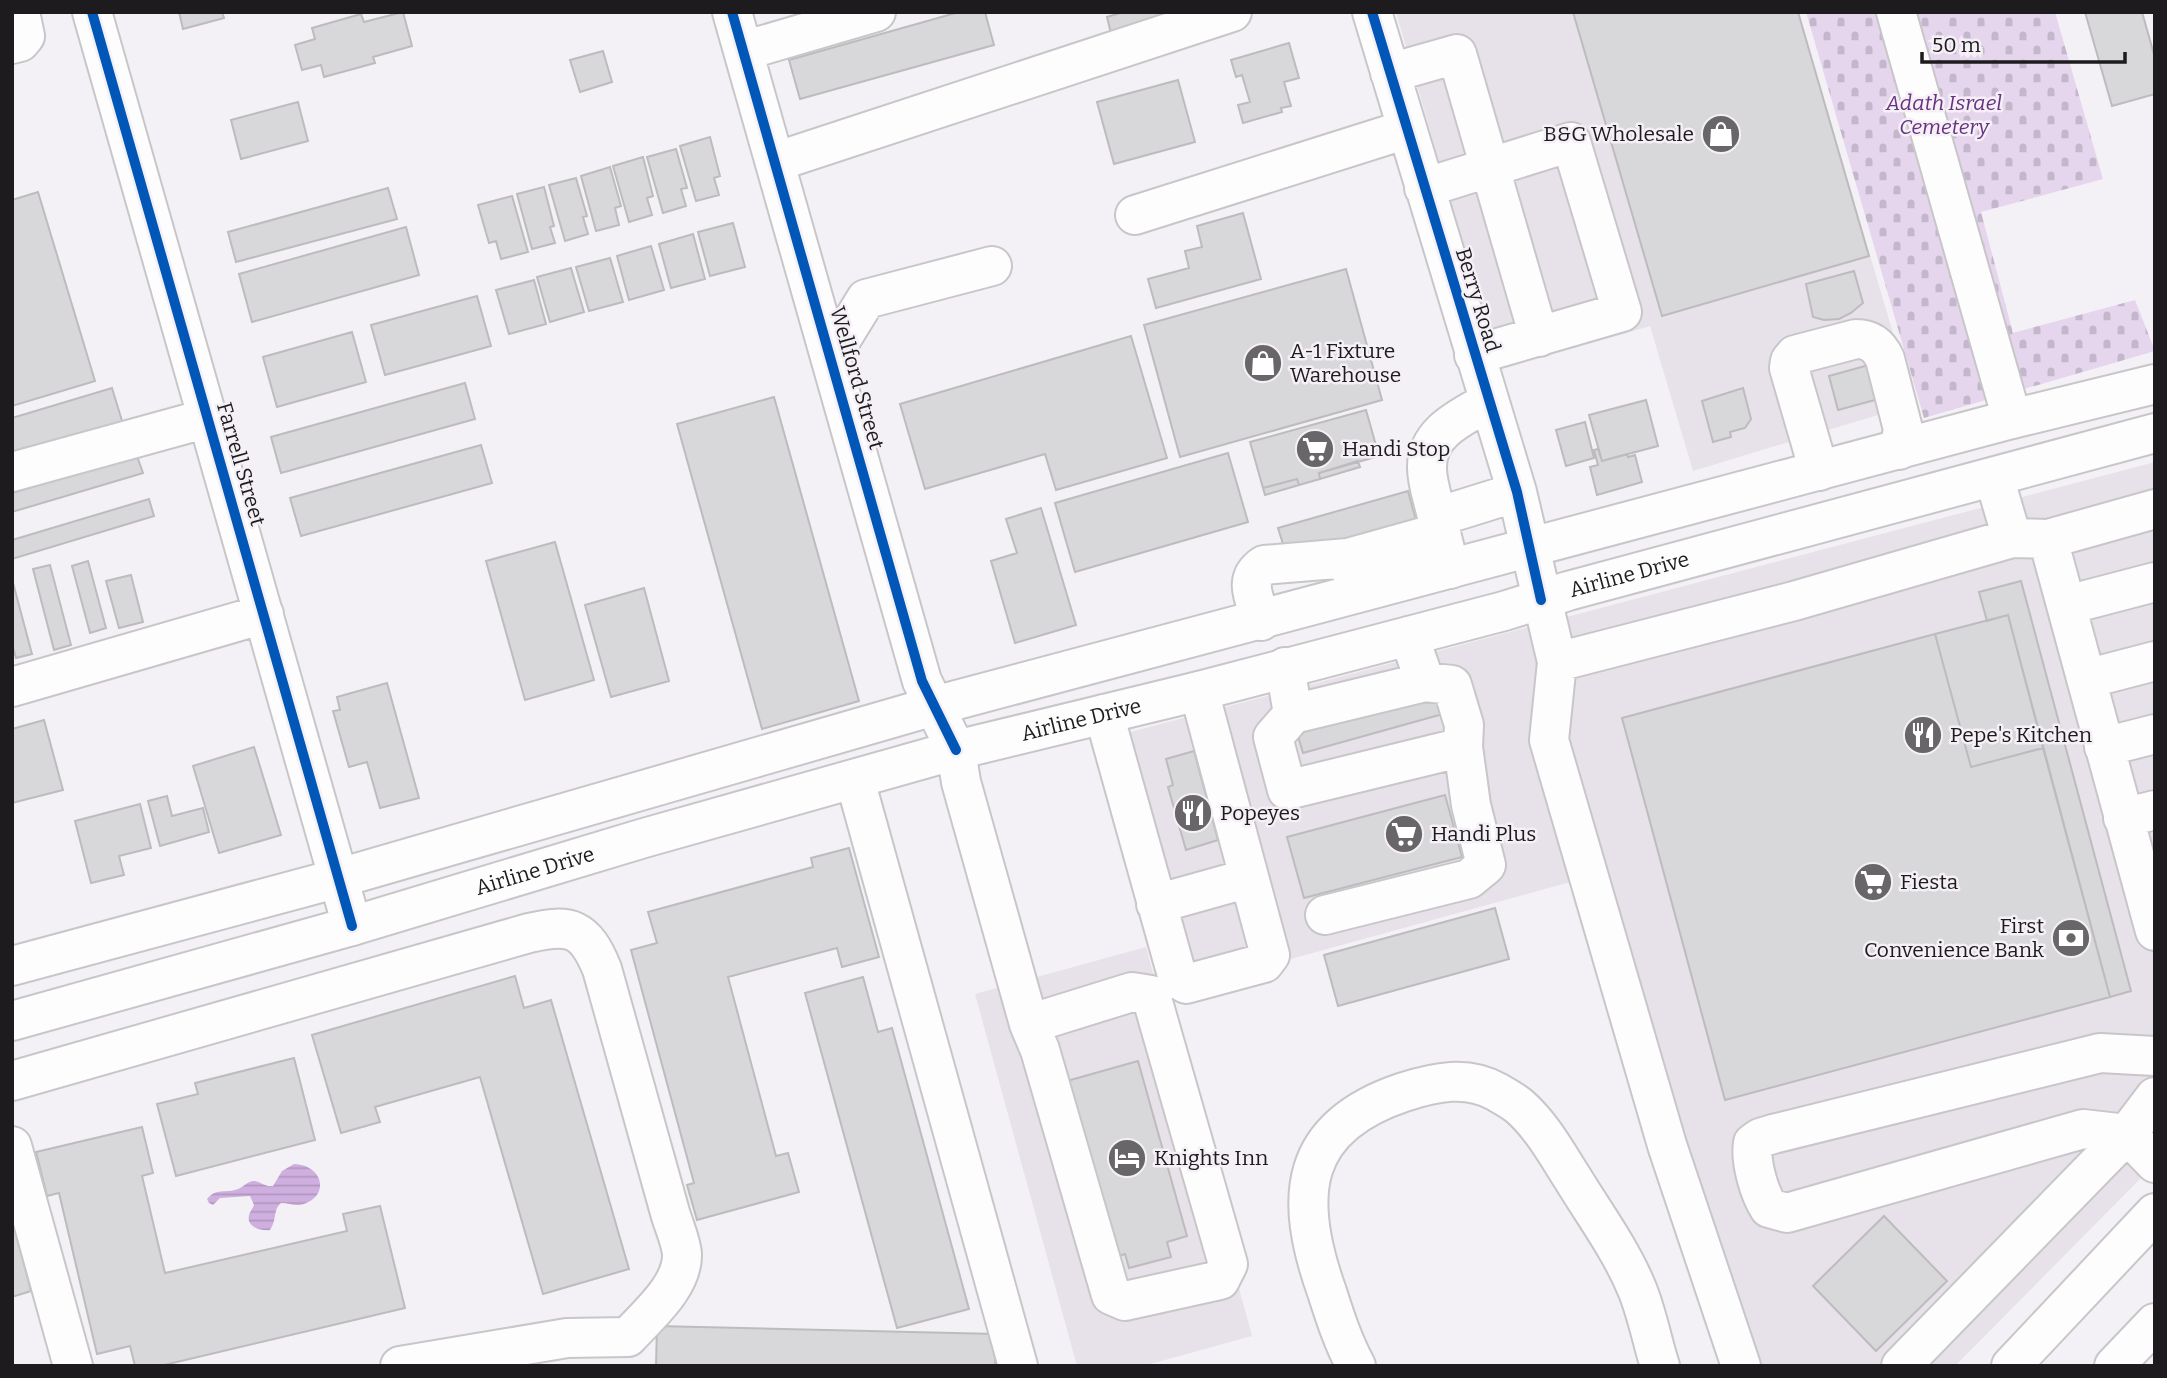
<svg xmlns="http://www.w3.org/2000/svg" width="2167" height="1378" font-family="Bitter,serif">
<defs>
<pattern id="cemetery-stones" width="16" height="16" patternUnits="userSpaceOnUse" patternTransform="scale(1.75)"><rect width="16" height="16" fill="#e5d6ee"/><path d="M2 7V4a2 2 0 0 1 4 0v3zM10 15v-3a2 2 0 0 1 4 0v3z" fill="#c4b7cc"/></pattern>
<pattern id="water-rules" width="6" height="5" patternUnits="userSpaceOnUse" patternTransform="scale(1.75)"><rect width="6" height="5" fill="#cfafdf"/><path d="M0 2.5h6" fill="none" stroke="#b196bf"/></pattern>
</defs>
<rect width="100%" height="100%" fill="#f3f1f5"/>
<!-- built -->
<path fill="#e7e1e9" d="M1396,12h402l116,392 -221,67 -43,-145 -151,44z
M2155,462v699l-16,19 -184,186h-233l-141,-487 -417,115 -68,-253z
M1146,947l106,389 -109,30h-66l-102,-372z"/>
<!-- cemetery -->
<path fill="url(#cemetery-stones)" d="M1806,12h249l48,167 -122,33 32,121 122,-33 20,51 -231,67z"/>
<!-- water -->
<path fill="url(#water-rules)" d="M294,1164c29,1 36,31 10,40 -8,3 -15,-1 -23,-1 -8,6 -4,17 -11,27 -8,1 -24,-2 -21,-15 1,-4 4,-7 5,-10l-4,-9 -30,2 -7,7 -4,-2 -2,-4c10,-12 19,-5 31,-10 6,-2 8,-7 15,-8 8,0 10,6 20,5l9,-15z"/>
<!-- building -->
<path fill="#d8d7d9" stroke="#bdbbbd" stroke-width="2" d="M179,12h43l2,6 -41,11z
M403,12l9,34 -39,11 2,6 -51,14 -3,-12 -19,5 -7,-25 20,-6 -3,-11 49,-14 3,8z
M959,12h26l9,33 -194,54 -11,-39z
M1123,12h54l-65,26 -5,-21z
M1573,12h225l71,244 -207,60z
M2085,12h57l13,46v36l-43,12z
M1289,43l10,35 -15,4 7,24 -10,2 1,4 -39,11 -5,-18 12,-3 -8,-27 -6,2 -5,-17z
M603,51l9,31 -32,10 -10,-32z
M1178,80l17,62 -81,22 -17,-62z
M298,102l10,39 -67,18 -10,-39z
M710,137l10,39 -6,2 5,17 -23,6 -16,-55z
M676,149l11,39 -6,1 5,17 -23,7 -16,-56z
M643,157l10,39 -6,2 5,17 -23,7 -16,-56z
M610,167l11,39 -6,2 4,17 -23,6 -15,-55z
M576,178l11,38 -4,1 5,17 -23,7 -16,-56z
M544,187l10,39 -4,1 5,16 -23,6 -15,-55z
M388,188l9,31 -161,43 -8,-30z
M38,192l57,189 -83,25v-206z
M512,196l16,56 -27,7 -5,-18 -7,2 -11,-38z
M1243,213l18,66 -105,29 -8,-29 41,-11 -4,-17 17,-4 -5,-21z
M733,223l12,44 -35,9 -12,-44z
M406,227l13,48 -167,47 -13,-48z
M693,234l12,45 -34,9 -12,-44z
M651,246l13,44 -35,10 -12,-44z
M610,258l13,44 -34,9 -13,-44z
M571,268l13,44 -34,10 -13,-45z
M1346,269l36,131 -202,57 -36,-132z
M1854,271l9,32 -12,10 -12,6 -15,1 -11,-3 -7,-33z
M534,280l12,44 -37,10 -13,-44z
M477,296l14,50 -106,29 -14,-50z
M352,332l14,50 -89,25 -14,-50z
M1131,336l36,122 -111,32 -11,-36 -120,35 -25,-85z
M1876,363l10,34 -48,13 -9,-34z
M465,383l10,36 -194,54 -10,-36z
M112,388l11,36 -93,28 -2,-5 -16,5v-34z
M1743,388l8,31 -6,9 -15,4 1,5 -18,5 -11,-41z
M774,397l85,304 -97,28 -85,-305z
M1646,400l12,46 -56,15 -13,-46z
M1366,410l13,46 -60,17 1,6 -21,6 -2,-6 -34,9 -13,-46z
M1585,422l9,36 -28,8 -10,-36z
M481,445l11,38 -191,53 -11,-38z
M1598,449l4,12 25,-7 1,3 7,-2 7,27 -45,13 -7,-28 8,-2 -4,-15z
M1228,453l20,69 -173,50 -20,-69z
M137,456l6,17 -131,39v-19z
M1358,461l2,6 -40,12 -1,-6z
M1297,479l2,6 -34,10 -2,-7z
M1408,491l8,29 -129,37 -9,-29z
M149,499l5,17 -142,43v-19z
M1041,508l35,117 -61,18 -24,-82 26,-8 -11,-34z
M555,542l39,138 -69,20 -39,-139z
M88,561l18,67 -16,5 -18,-67z
M50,565l21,80 -17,5 -21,-81z
M131,575l12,47 -24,6 -13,-47z
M12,579l20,75 -16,4 -4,-14z
M2021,581l110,410 -21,6 -102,-382 -21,6 -8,-29z
M644,588l25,93 -58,16 -26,-92z
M2008,615l35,133 -72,19 -36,-133z
M1935,634l36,133 72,-19 67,249 -385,103 -103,-382z
M387,683l32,115 -39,10 -13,-46 -18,5 -16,-56 7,-1 -3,-13z
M1442,686l8,26 -147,41 -8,-27z
M44,720l19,70 -51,13v-74z
M254,747l27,88 -62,18 -26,-87z
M1194,751l24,89 -32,10 -18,-63 5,-2 -7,-26z
M1445,795l17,62 -158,41 -17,-61z
M167,796l5,20 31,-8 6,24 -49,14 -12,-45z
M140,804l11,44 -32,8 5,19 -33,8 -16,-62z
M849,848l30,109 -37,10 -5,-19 -109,29 48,179 12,-3 11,39 -102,28 -10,-35 7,-2 -63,-233 26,-7 -9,-31 165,-45 -2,-9z
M1495,908l14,51 -171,47 -14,-51z
M515,976l9,32 27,-8 78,269 -86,25 -63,-217 -105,30 5,15 -39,11 -29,-98z
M863,977l15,55 14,-4 77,281 -72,19 -92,-335z
M294,1058l21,82 -139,36 -19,-72 41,-10 -3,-11z
M1138,1061l49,175 -20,6 4,15 -42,11 -4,-14 -9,3 -49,-176z
M142,1127l11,46 -11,3 23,97 182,-42 -4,-17 37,-8 25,102 -245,58h-25l-5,-20 -33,8 -38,-161 -12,3 -11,-44z
M1884,1216l63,65 -71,70 -63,-65z
M14,1226l17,65 -19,6v-70z
M657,1326l339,8 -1,32h-339z"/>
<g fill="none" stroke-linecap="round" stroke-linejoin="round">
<!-- minor casing -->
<g stroke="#c8c6c8" stroke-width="42">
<path id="minor" d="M92,12l260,914
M732,12l190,669 34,69 5,32 68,242 11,26 71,245 14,6 95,-21 8,-16 -77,-269 -19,-3 -103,32
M1372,12l145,480 40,170 -8,78 118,405 74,221
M1896,12l116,407
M12,44l8,-2 5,-6 -5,-24
M743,51l133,-39
M1390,73l67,-19 82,283
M775,162l457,-150
M1424,188l147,-46 51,170 -148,43
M1135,215l272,-86
M831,356l35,-57 126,-33
M1819,471l-30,-103 1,-7 5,-6 61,-16c15,0 23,7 29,20l18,70 -4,21
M12,472l196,-54
M1994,477l18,61
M1437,517c-3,-15 -10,-33 -10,-49 -1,-36 35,-51 61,-66
M2048,539l107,392
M1450,569l-13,-52 80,-25
M1354,581l-6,-23 93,-26
M2067,605l88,-23
M1261,621c-6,-23 -19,-41 3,-56l84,-7
M1557,662l237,-61 218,-63 36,1 107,-30
M1285,667l8,47 -20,23 14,53 176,-43
M2086,679l69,-18
M12,687l252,-73
M1104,714l74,265 8,5 78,-21 6,-8 -71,-264
M1293,714l132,-32 -16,-46
M2104,747l51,-13
M855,780l163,586
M2123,818l32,-8
M1156,904l93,-26
M1325,915l144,-36 17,-14 -15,-60 -8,-58 1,-22 -12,-40 -27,-3
M2155,1056l-55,-3 -327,81 -13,4 -7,5c-3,18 6,50 16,65l18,5 296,-84 44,5 28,29
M12,1081l517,-148c42,-10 56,-5 73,36l69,247c4,12 10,26 11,38 1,32 -34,61 -54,83l-61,1 -167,28
M12,1146l61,220
M1356,1366c-13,-24 -21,-49 -29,-74 -34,-95 -29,-165 77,-200 31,-10 63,-17 93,0 7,4 16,9 22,14 23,20 38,48 54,73 22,36 48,71 64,110 10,24 15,52 23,77
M1901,1366l226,-232 28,-37"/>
</g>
<!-- major casing -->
<g stroke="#c8c6c8" stroke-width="42">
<g id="major">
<path d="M12,966l327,-88 595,-172 1078,-287 143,-35"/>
<path id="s1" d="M12,1021l340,-95 292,-88 312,-88 243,-59 305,-80 64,-20 587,-158"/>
<path d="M2011,1366l144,-153"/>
</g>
</g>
<!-- highway casing -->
<g stroke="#c8c6c8" stroke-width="42">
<path id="highway" d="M2114,1366l41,-43"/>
</g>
<!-- minor -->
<use href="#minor" stroke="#fdfdfe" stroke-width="38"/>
<!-- major -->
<use href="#major" stroke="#fdfdfe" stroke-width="38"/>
<!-- highway -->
<use href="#highway" stroke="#fdfdfe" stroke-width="38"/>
<!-- cycleway casing -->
<g stroke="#f4f0f6" stroke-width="15">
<path id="cycleway" d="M92,12l260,914
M732,12l190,669 34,69
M1372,12l145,480 24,108"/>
</g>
<!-- cycleway -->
<use href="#cycleway" stroke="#0057b8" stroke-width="10"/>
</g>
<!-- icons -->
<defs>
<g id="shop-disc" transform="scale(2.0125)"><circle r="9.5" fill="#686669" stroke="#f4f0f6"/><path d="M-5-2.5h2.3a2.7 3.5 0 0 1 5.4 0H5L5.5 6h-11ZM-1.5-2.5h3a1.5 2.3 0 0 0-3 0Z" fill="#fff"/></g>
<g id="supermarket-disc" transform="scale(2.0125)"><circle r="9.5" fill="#686669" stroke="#f4f0f6"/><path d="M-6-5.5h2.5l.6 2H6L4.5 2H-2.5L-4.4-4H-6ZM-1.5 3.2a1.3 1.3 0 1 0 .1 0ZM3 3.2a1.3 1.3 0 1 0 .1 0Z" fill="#fff"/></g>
<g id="restaurant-disc" transform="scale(2.0125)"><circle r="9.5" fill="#686669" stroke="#f4f0f6"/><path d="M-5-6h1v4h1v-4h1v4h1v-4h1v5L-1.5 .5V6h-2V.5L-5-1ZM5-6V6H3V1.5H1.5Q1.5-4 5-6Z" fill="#fff"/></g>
<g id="bank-disc" transform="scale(2.0125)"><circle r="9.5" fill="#686669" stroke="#f4f0f6"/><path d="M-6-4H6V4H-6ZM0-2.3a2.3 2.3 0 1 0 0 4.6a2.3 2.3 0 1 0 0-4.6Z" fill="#fff"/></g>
<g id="hotel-disc" transform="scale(2.0125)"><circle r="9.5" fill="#686669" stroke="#f4f0f6"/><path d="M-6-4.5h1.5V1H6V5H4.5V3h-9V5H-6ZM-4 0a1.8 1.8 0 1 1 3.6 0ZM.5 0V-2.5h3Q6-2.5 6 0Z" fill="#fff"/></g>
</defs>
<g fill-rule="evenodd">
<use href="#shop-disc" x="1721" y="134"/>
<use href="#shop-disc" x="1263" y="363"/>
<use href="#supermarket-disc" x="1315" y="449"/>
<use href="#restaurant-disc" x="1923" y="735"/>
<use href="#restaurant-disc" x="1193" y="813"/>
<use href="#supermarket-disc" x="1404" y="834"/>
<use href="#supermarket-disc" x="1873" y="882"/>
<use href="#bank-disc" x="2071" y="938"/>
<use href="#hotel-disc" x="1127" y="1158"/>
</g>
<g text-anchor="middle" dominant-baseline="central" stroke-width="5" stroke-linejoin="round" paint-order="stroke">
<!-- park labels -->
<g font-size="21" font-style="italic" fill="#683180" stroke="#f4f0f6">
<text x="1944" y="103">Adath Israel<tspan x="1944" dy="24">Cemetery</tspan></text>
</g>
<!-- poi labels -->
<g font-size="21" fill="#1d1b1d" stroke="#f4f0f6" text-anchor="start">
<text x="1694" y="134" text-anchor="end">B&amp;G Wholesale</text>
<text x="1290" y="351">A-1 Fixture<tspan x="1290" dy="24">Warehouse</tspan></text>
<text x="1342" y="449">Handi Stop</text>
<text x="1950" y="735">Pepe's Kitchen</text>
<text x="1220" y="813">Popeyes</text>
<text x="1431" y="834">Handi Plus</text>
<text x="1900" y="882">Fiesta</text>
<text x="2044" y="926" text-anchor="end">First<tspan x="2044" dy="24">Convenience Bank</tspan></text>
<text x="1154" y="1158">Knights Inn</text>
</g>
<!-- street labels -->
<g font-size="21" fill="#1d1b1d" stroke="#f4f0f6">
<text transform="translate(1478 300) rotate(73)">Berry Road</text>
<text transform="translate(857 378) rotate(74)">Wellford Street</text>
<text transform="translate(241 464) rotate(74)">Farrell Street</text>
<text stroke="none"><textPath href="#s1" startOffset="1678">Airline Drive</textPath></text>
<text stroke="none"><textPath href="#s1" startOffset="1111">Airline Drive</textPath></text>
<text stroke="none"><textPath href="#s1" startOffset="544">Airline Drive</textPath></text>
</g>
</g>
<!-- border -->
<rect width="2167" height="1378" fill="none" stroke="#1d1b1d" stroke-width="28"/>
<!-- scale -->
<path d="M1922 52v10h203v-10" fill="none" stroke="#1d1b1d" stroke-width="3.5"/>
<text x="1932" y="52" font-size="21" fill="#1d1b1d" stroke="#f4f0f6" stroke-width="5" paint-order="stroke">50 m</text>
</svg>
